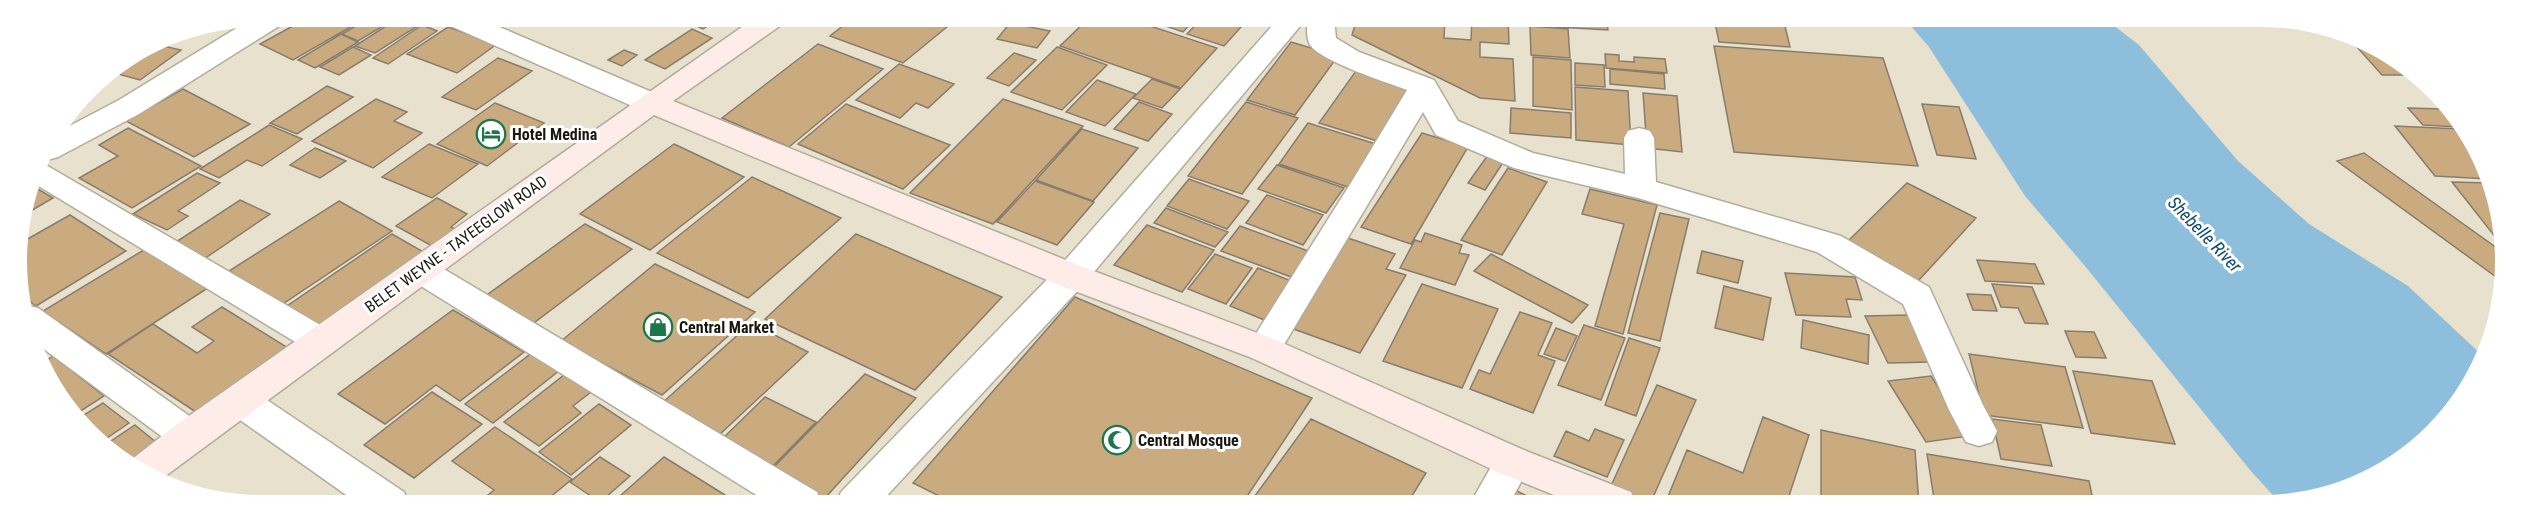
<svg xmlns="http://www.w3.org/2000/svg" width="2522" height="522" font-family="'Roboto Condensed',sans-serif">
<rect width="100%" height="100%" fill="#e7e1ce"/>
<!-- water -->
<path fill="#8dbedc" d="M1904,18h200l35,27 99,116 71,63 99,62 76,71 -4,12 -46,65 -79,53 -74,17 -31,-34 -165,-204 -60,-70 -96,-149z"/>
<!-- building -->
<path fill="#caab80" stroke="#887d6d" stroke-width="1.5" d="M309,17h59l-75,43 -33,-16z
M371,17h27l-40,24 -16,-7z
M400,17h11l13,5 -49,31 -20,-7z
M677,17h44l-18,12z
M854,17h105l-56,46 -73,-27z
M1090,17h33l94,31 -36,40 -121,-42z
M1140,17h57l-14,15z
M1203,17h47l-26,29 -37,-12z
M1357,18h88l-1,20 27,2 1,-22h36l1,26 -29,-2v15l33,2 2,42 -35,-3 -128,-63z
M1525,18h29l1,7 -30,-2z
M1557,18h49l2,12 -51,-3z
M1714,18h69l7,29 -71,-5z
M2276,19h17l22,7 -31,1z
M1010,23l40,8 -13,17 -40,-9z
M422,25l15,6 -49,33 -15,-6z
M1530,26l38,3 2,29 -39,-3z
M448,27l49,17 -40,29 -50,-19z
M692,29l20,9 -47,31 -20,-9z
M341,34l17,8 -43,26 -17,-8z
M2348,37l35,12 29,26h-30z
M1291,42l47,14 -43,59 -48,-15z
M818,44l65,25 -94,78 -67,-29z
M159,45l22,5 -41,30 -22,-6z
M1714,46l169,12 35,108 -184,-14z
M353,47l18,8 -32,20 -19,-8z
M1057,47l50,18 -45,45 -51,-18z
M624,50l13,5 -15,11 -14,-6z
M1014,53l22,7 -27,26 -22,-8z
M1605,54l14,1v6l15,1v-5l31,2 2,14 -61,-5z
M1533,57l38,3 1,50 -39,-4z
M498,58l34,13 -56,39 -34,-13z
M1575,63l29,2 1,22 -30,-2z
M899,64l55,20 -26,24 -12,-5 -16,15 -44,-18z
M1358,68l63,18 -37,57 -65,-20z
M1610,69l54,5 1,15 -55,-5z
M1152,79l28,10 -18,19 -29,-10z
M1097,80l39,14 -31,32 -39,-14z
M327,86l26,11 -56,37 -27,-11z
M1575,87l53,4 3,54 -55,-5z
M183,89l67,35 -56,33 -68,-36z
M1643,93l34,3 5,56 -35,-4z
M376,99l31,13 -13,9 28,12 -49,35 -61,-27z
M1003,99l80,27 -90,98 -83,-31z
M1139,102l33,12 -24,27 -34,-12z
M1246,102l52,16 -56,76 -54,-18z
M495,103l49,20 -57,43 -50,-22z
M846,104l104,41 -47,44 -105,-45z
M1922,104l37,3 17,52 -39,-4z
M1511,108l60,5v25l-61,-5z
M2408,108l35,1 15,18 -35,-2z
M1308,123l68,21 -28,43 -69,-23z
M269,125l33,14 -40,27 -15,-6 -28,18 -19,-9z
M2395,126l65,3 8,9 20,41 -53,-3z
M128,128l73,38 -69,42 -53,-30 39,-22 -19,-11z
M1082,129l56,19 -45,53 -57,-21z
M1422,133l46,14 -57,97 -50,-17z
M429,144l49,20 -46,34 -50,-21z
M674,144l70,33 -94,73 -70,-36z
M315,148l31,13 -26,17 -30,-13z
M2364,153l137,98 2,31 -166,-121z
M1488,155l16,6 -19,29 -17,-7z
M1277,165l67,23 -18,25 -68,-24z
M1508,168l39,14 -45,73 -41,-15z
M197,173l23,10 -42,28 10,5 -21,14 -34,-16z
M752,177l89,41 -93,80 -91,-45z
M1189,179l60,22 -22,28 -60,-23z
M1035,181l59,21 -37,43 -60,-23z
M2452,182l38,1 7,14 3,46z
M1907,183l69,35 -58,63 -71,-39z
M31,185l22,13 -29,17z
M1590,189l67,16 -34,129 -28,-8 29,-102 -42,-10z
M1267,195l56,20 -20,30 -57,-22z
M437,198l30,16 -16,13 13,7 -23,17 -45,-25z
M240,200l30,14 -69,47 -31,-15z
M339,201l53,30 -111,74 -52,-34z
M1166,208l62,24 -13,15 -61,-24z
M1660,213l29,6 -29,122 -32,-8z
M70,215l56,36 -90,55 -12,-9 -7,-52z
M585,224l47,25 -101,76 -47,-28z
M1147,225l67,25 -32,42 -68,-27z
M1240,226l79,29 -17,26 -81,-30z
M1425,233l37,12 -3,8 10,2 -14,30 -55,-17 15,-28 6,2z
M392,234l40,23 -104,73 -41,-24z
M856,234l146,63 -87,93 -150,-71z
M1348,238l47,16 -9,15 20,6 -46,78 -69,-25z
M152,245l62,39 -108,70 -63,-43z
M1702,251l41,10 -5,22 -41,-10z
M1215,254l37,14 -26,36 -38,-15z
M1491,254l97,51 -16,18 -98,-52z
M1977,260l58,4 9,20 -59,-3z
M655,264l100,48 -93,83 -101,-54z
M1258,268l36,14 -27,39 -37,-15z
M1785,273l70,4 7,23 -16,-1 5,18 -55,-2z
M1422,284l76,25 -36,79 -79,-27z
M1992,284l40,3 16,37 -23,-1 -7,-15 -17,-1z
M1724,286l47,12 -8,42 -48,-12z
M1967,294l24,1 6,16 -24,-1z
M1075,297l237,101 -70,106h-287l-42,-21z
M222,307l71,44 -91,65 -94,-62 45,-30 44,29 17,-12 -22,-14z
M453,310l71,42 -64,49 -24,-16 -51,39 -47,-30z
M1520,312l32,11 -14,32 17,6 -22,52 -63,-24 9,-19 11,4z
M1908,315l24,47 -44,1 -23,-47z
M1803,320l66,15 -1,29 -67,-16z
M751,323l57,29 -90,84 -57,-32z
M1584,325l41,13 -24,62 -43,-15z
M1556,328l21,8 -12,25 -21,-7z
M2065,331l29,1 12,26 -30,-1z
M1629,338l31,10 -24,68 -31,-11z
M533,352l27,18 -67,53 -28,-19z
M1969,354l96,13 18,61 -99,-13z
M53,356l51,40 -31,20 -30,-53z
M573,368l27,17 -27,21 8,7 -42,33 -35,-24z
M2073,371l79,10 23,63 -84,-11z
M865,374l51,24 -92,101 -54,-28z
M1931,376l38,60 -43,6 -38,-61z
M1657,385l39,15 -46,104 -40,-16z
M432,392l50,32 -68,54 -50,-33z
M765,397l51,25 -48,49 -52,-26z
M103,403l26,20 -28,19 -25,-22z
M599,404l32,21 -60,50 -32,-23z
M1763,417l46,18 -23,70 -121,-1 22,-54 56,23z
M1311,419l115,54 -19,31h-158z
M1992,419l49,6 11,41 -51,-7z
M135,425l28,23 -30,20 -28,-23z
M495,427l77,52 -30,25h-65l17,-14 -42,-29z
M1595,429l29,11 -17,37 -53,-21 12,-25 23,10z
M1821,430l94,20 4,55h-98z
M1927,454l162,27 5,24h-159z
M600,457l30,19 -30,26 -30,-20z
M664,457l69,43 -4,4h-118z
M1509,487l34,17h-45z"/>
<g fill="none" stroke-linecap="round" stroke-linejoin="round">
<!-- street casing -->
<g stroke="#b2ad9a" stroke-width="3">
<path id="street" d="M261,16l27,1 -4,6 -145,91 -81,43 -11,3 -6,-2 19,-27 59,-31 134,-82z
M440,17h36l185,79 5,7 -5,7 -10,2 -10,-2 -197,-87z
M1279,18h28l-224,267 -204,219h-43l5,-12 218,-225z
M1308,18h26l2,20 23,14 75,28 24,41 75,32 92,21 -1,-36 4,-7 11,-3 11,3 4,7 2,44 185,54 88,51 54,118 14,26 -5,11 -13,4 -13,-4 -17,-32 -46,-106 -86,-52 -179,-54 -124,-30 -78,-33 -13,-23 -147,246 -12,4 -12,-4 -6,-9 6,-9 97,-154 58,-96c-21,-8 -85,-28 -97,-45 -4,-7 -3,-20 -2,-27z
M39,161l295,172 5,9 -5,9 -12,4 -12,-4 -278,-169 3,-15z
M420,258l12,4 385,230 5,12h-51l-363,-226 -5,-8 5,-8z
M25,305l13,3 164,117 6,11 -6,11 -13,4 -13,-4 -147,-109z
M239,386l13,4 152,102 5,12h-50l-133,-94 -5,-10 5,-10z
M1513,447l13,4 6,11 -23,42h-39l30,-53z"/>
</g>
<!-- secondary casing -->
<g stroke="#b2ad9a" stroke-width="3">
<path id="secondary" d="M756,17h32l-4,6 -111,78 410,166 193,73 250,111 105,41 5,12h-60l-76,-31 -248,-115 -193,-73 -405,-170 -494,365 -21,-7 -12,-10 49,-38z"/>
</g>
<!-- street -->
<use href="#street" fill="#fff" fill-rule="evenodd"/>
<!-- secondary -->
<use href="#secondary" fill="#feece9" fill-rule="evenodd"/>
</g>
<!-- icons -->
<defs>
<g id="hotel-ring" transform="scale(1.5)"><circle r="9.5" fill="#fff" stroke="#1a774c" stroke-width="1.5"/><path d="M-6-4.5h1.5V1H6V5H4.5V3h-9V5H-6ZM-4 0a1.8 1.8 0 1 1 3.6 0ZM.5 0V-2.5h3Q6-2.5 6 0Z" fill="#1a774c"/></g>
<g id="shop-ring" transform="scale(1.5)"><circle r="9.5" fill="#fff" stroke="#1a774c" stroke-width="1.5"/><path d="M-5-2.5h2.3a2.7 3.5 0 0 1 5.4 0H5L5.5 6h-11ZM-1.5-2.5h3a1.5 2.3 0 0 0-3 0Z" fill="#1a774c"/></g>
<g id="mosque-ring" transform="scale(1.5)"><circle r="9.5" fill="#fff" stroke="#1a774c" stroke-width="1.5"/><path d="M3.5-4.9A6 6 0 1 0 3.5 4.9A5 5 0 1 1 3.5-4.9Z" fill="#1a774c"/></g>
</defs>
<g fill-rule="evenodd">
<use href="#hotel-ring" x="491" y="134"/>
<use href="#shop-ring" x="658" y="327"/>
<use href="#mosque-ring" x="1117" y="440"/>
</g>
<g text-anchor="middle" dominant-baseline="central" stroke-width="6" stroke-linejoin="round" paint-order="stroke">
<!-- poi labels -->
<g font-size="16" font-weight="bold" fill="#191710" stroke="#fff" text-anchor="start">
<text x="512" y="134">Hotel Medina</text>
<text x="679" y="327">Central Market</text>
<text x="1138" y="440">Central Mosque</text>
</g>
<!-- street labels -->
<g font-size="16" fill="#191710" stroke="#fff">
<text transform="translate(456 244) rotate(-36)">BELET WEYNE - TAYEEGLOW ROAD</text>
</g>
<!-- water labels -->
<g font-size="18" font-style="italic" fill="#0d4b69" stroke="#fff">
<text transform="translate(2205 234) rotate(46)">Shebelle River</text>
</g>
</g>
<!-- crop -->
<path d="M0 0H2522V522H0ZM261 27H2261A234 234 0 0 1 2495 261V261A234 234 0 0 1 2261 495H261A234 234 0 0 1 27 261V261A234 234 0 0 1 261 27Z" fill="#fff" fill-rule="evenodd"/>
</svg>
